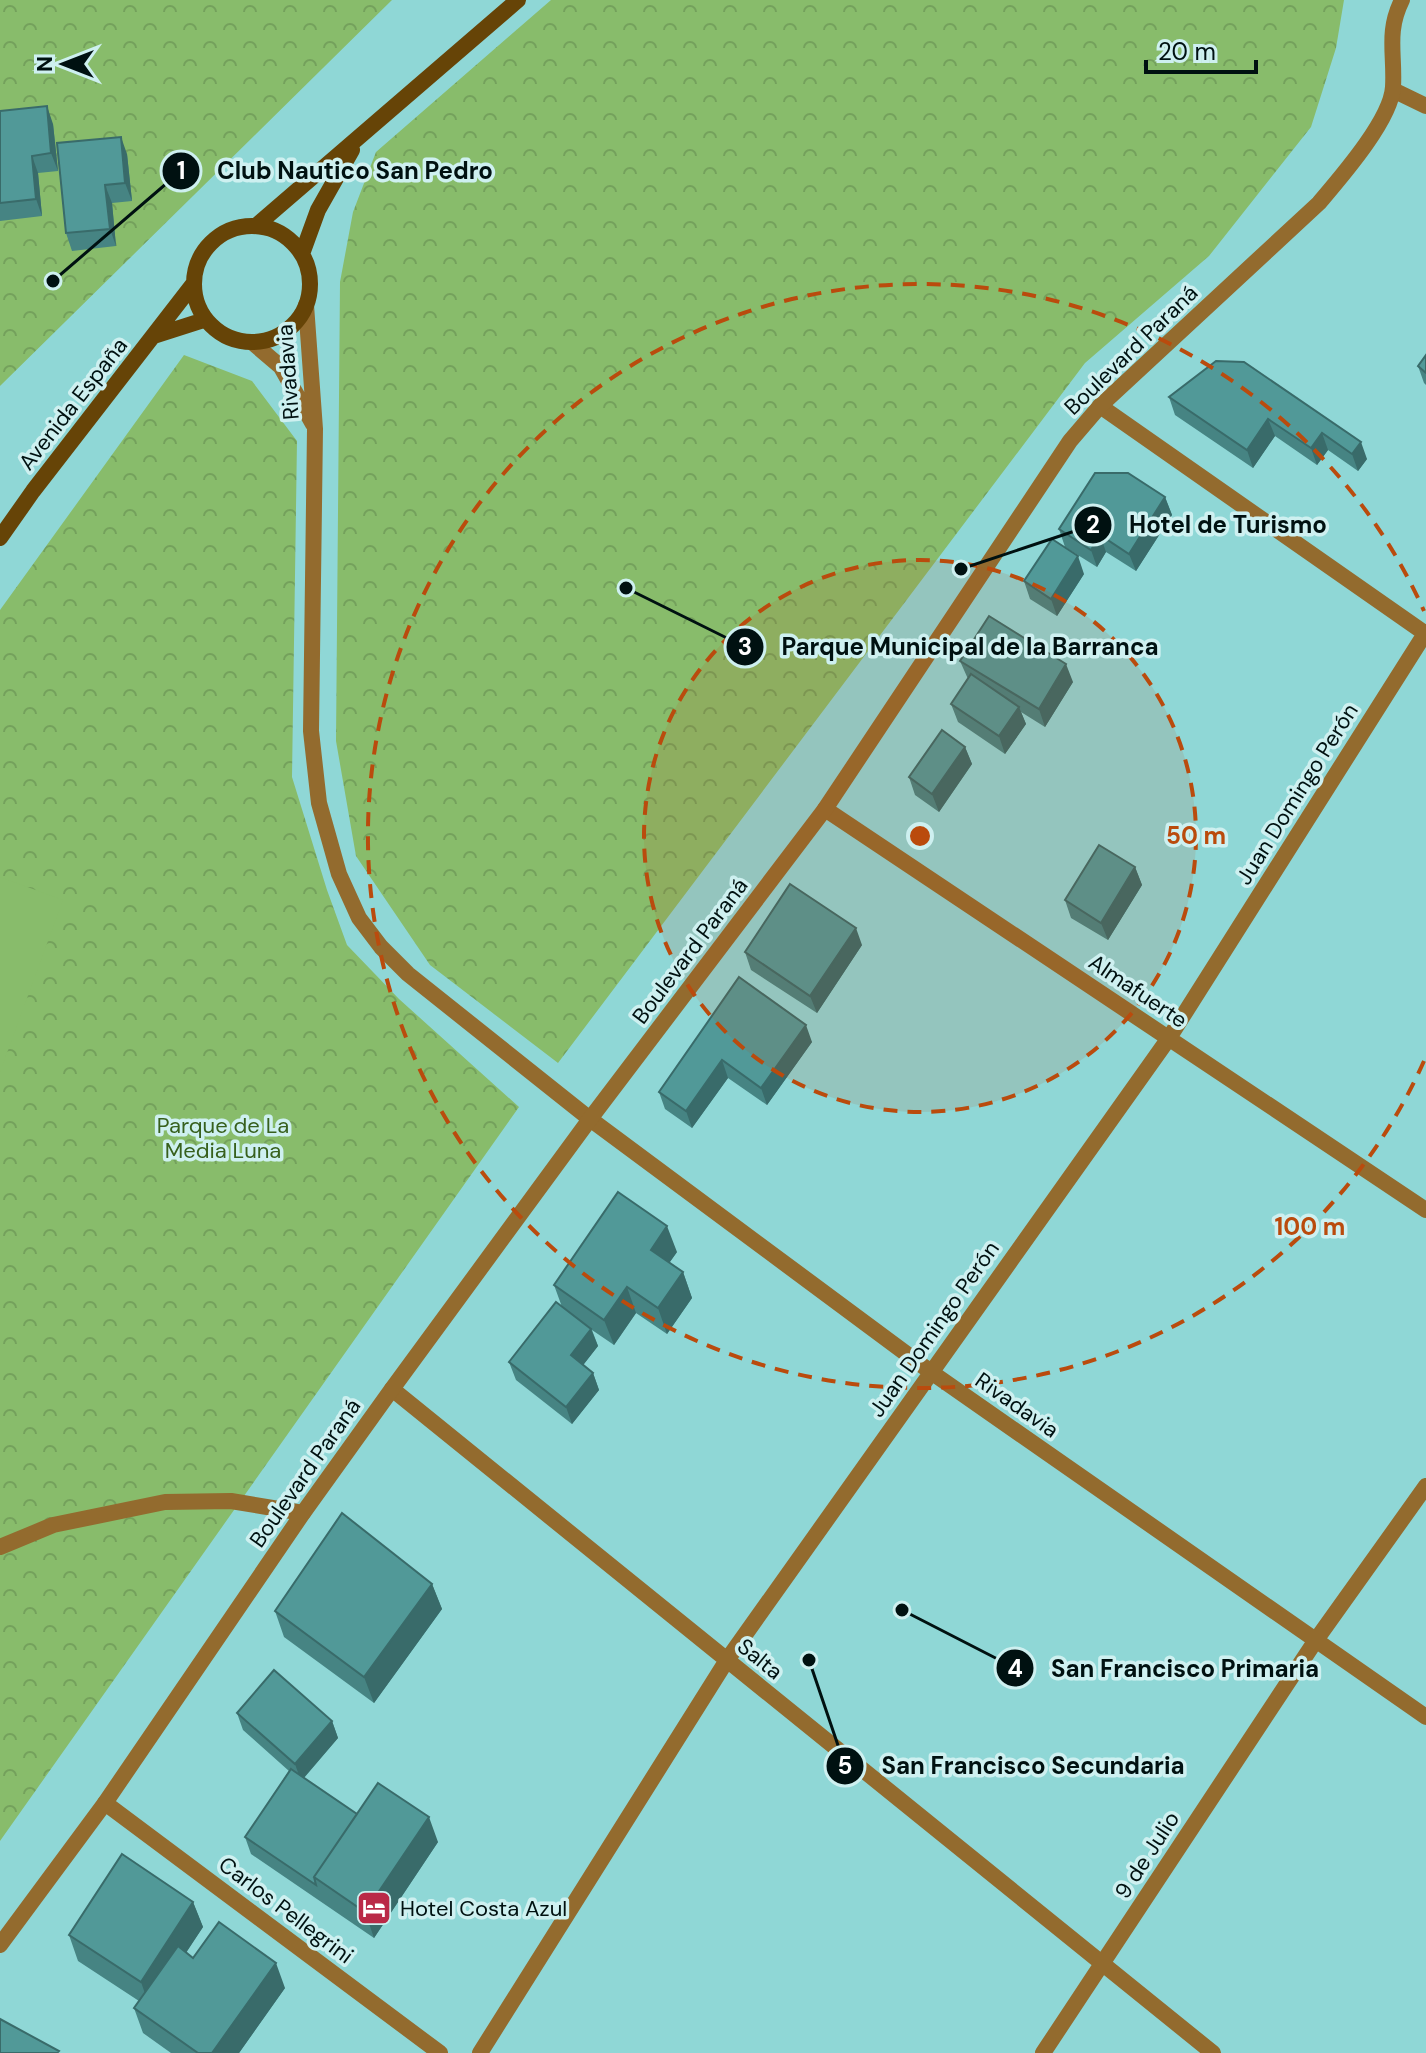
<svg xmlns="http://www.w3.org/2000/svg" width="1426" height="2053" font-family="'DM Sans',sans-serif">
<defs>
<pattern id="park-crowns" width="20" height="18" patternUnits="userSpaceOnUse" patternTransform="scale(2)"><rect width="20" height="18" fill="#88bc6b"/><path d="M2 6a3 3 0 1 1 6 0M12 15a3 3 0 1 1 6 0" fill="none" stroke="#74a15c"/></pattern>
</defs>
<rect width="100%" height="100%" fill="#8fd7d6"/>
<!-- park -->
<path fill="url(#park-crowns)" d="M0,0h392l-392,386z
M551,0h793l-8,48 -25,79 -102,129 -124,107 -527,700 -128,-98 -74,-109 -20,-115 4,-459 13,-70 23,-60z
M184,355l68,26 45,60 -5,336 35,113 20,55 52,54 120,108 -519,734v-1231z"/>
<!-- pitch -->
<path fill="#88bc6b" d="M0,877l63,23 -63,172z"/>
<g fill="none" stroke-linecap="round" stroke-linejoin="round">
<!-- minor -->
<path stroke="#936b2e" stroke-width="16" d="M1393,90l33,16
M306,305l9,124 -4,302 8,72 20,71 20,44 22,29 27,27 182,145 341,253 495,345
M253,343l28,24 32,57
M1100,406l326,228
M825,809l601,401
M392,1389l821,664
M0,1547l53,-22 112,-23 66,-1 72,12
M105,1803l335,250
M480,2053l247,-393 442,-622 257,-406
M1043,2053l273,-413 110,-154"/>
<!-- tertiary -->
<path stroke="#936b2e" stroke-width="16" d="M0,1945l105,-142 198,-290 89,-124 198,-270 235,-310 245,-368 30,-35 219,-203c22,-26 72,-83 74,-116 2,-33 -7,-55 9,-87"/>
<!-- secondary -->
<path stroke="#664407" stroke-width="16" d="M257,225l261,-225
M194 284a58 58 0 1 1 116 0a58 58 0 1 1-116 0Z
M302,254l16,-44 34,-60
M154,336l50,-16
M0,538l33,-47 161,-208"/>
</g>
<!-- wall -->
<path fill="#468483" d="M0,111l53,13 5,47 -20,2 4,43 -42,5z
M127,154l5,47 -20,2 4,43 -44,5 -6,-18z
M1426,355v30l-2,-2 -6,-17z
M1216,361l151,98 -9,12 -30,-21 -11,15 -42,-29 -22,32 -78,-53 -6,-18z
M1165,497l7,18 -36,56 -30,-19 -9,15 -32,-20 -6,-18z
M1084,574l-27,42 -27,-17 -6,-18z
M960,661l113,21 -28,45 -24,-15 5,12 -21,30 -47,-32 -7,-18 17,-25z
M965,747l7,17 -33,48 -24,-17 -6,-18z
M1135,867l7,18 -34,55 -37,-22 -6,-18z
M862,945l-45,68 -66,-43 -6,-18z
M739,977l73,65 -45,63 -39,-27 -36,50 -27,-19 -6,-17z
M677,1252l-8,11 14,9 9,26 -25,36 -31,-21 -22,32 -22,-15 6,16 -15,19 10,8 6,17 -27,34 -56,-44 -7,-18 53,-55 -8,-22z
M432,1584l10,25 -68,94 -90,-66 -9,-26z
M237,1713l95,8 6,17 -34,40 53,36 81,28 -64,96 -123,-84 -6,-17 44,-66 -46,-41z
M193,1902l10,25 -17,25 7,6 92,30 -46,65h-68l-28,-20 -9,-25 5,-7 -61,-40 -9,-26z"/>
<!-- shaded-wall -->
<path fill="#396b6a" d="M47,106l6,18 5,47 -7,-18z
M121,137l6,17 5,47 -7,-18z
M32,156l6,17 4,43 -6,-17z
M105,185l7,18 4,43 -6,-17z
M1268,419l7,17 -22,32 -6,-18z
M1322,433l6,17 -11,15 -6,-17z
M1361,442l6,17 -9,12 -6,-17z
M1165,497l7,18 -36,56 -7,-17z
M1100,535l6,17 -9,15 -6,-17z
M1078,556l6,18 -27,42 -6,-17z
M1066,664l7,18 -28,45 -6,-18z
M1019,707l7,17 -21,30 -6,-18z
M965,747l7,17 -33,48 -7,-18z
M1135,867l7,18 -34,55 -7,-17z
M856,928l6,17 -45,68 -7,-17z
M806,1025l6,17 -45,63 -6,-17z
M722,1060l6,18 -36,50 -6,-17z
M667,1226l10,26 -17,24 -9,-26z
M683,1272l9,26 -25,36 -9,-26z
M627,1287l9,26 -22,32 -10,-25z
M591,1329l7,17 -21,27 -6,-18z
M593,1373l6,17 -27,34 -6,-17z
M432,1584l10,25 -68,94 -10,-26z
M332,1721l6,17 -37,43 -6,-17z
M429,1817l9,25 -64,96 -9,-26z
M193,1902l10,25 -53,81 -9,-26z
M276,1963l9,25 -46,65h-27z"/>
<!-- building -->
<path fill="#519998" stroke="#396b6a" stroke-width="2" d="M47,106l4,47 -19,3 4,43 -36,4v-92z
M121,137l4,46 -20,2 5,44 -44,4 -9,-90z
M1426,355v18l-8,-7z
M1216,361l28,1 117,80 -9,12 -30,-21 -11,15 -43,-29 -21,31 -78,-53z
M1095,473h33l37,24 -36,57 -29,-19 -9,15 -32,-21z
M1052,539l26,17 -27,43 -27,-18z
M989,616l77,48 -27,45 -79,-48z
M971,674l48,33 -20,29 -48,-32z
M942,730l23,17 -33,47 -23,-17z
M1099,845l36,22 -34,56 -36,-23z
M790,884l66,44 -46,68 -65,-44z
M739,977l67,48 -45,63 -39,-28 -36,51 -27,-19z
M618,1192l49,34 -16,24 32,22 -25,36 -31,-21 -23,33 -50,-35z
M556,1302l35,27 -20,26 22,18 -27,34 -57,-45z
M342,1513l90,71 -68,93 -89,-66z
M274,1670l58,51 -37,43 -58,-51z
M291,1769l66,45 -43,63 2,8 -71,-48z
M378,1783l51,34 -64,95 -51,-35z
M122,1854l71,48 -52,80 -72,-47z
M219,1922l57,41 -64,90h-14l-64,-45 44,-62 15,12z
M0,2019l59,32 -2,2h-57z"/>
<!-- distance rings -->
<circle cx="920" cy="836" r="276" fill="#ba4b0d" fill-opacity=".12"/>
<g fill="none" stroke="#ba4b0d" stroke-width="4" stroke-dasharray="14 10">
<circle cx="920" cy="836" r="276"/>
<path d="M1424 1061A552 552 0 1 1 1424 611"/>
</g>
<!-- icons -->
<defs>
<g id="hotel-square" transform="scale(1.8)"><rect x="-9" y="-9" width="18" height="18" rx="4" fill="#ba2947" stroke="#cef0f0"/><path d="M-6-4.5h1.5V1H6V5H4.5V3h-9V5H-6ZM-4 0a1.8 1.8 0 1 1 3.6 0ZM.5 0V-2.5h3Q6-2.5 6 0Z" fill="#fff"/></g>
</defs>
<g fill-rule="evenodd">
<use href="#hotel-square" x="374" y="1908"/>
</g>
<g text-anchor="middle" dominant-baseline="central" stroke-width="7" stroke-linejoin="round" paint-order="stroke">
<!-- street labels -->
<g font-size="22" fill="#011" stroke="#cef0f0">
<text transform="translate(1131 350) rotate(-44)">Boulevard Paraná</text>
<text transform="translate(288 372) rotate(-94)">Rivadavia</text>
<text transform="translate(73 404) rotate(-52)">Avenida España</text>
<text transform="translate(1297 794) rotate(-58)">Juan Domingo Perón</text>
<text transform="translate(690 951) rotate(-53)">Boulevard Paraná</text>
<text transform="translate(1138 991) rotate(34)">Almafuerte</text>
<text transform="translate(934 1329) rotate(-55)">Juan Domingo Perón</text>
<text transform="translate(1017 1405) rotate(35)">Rivadavia</text>
<text transform="translate(305 1473) rotate(-55)">Boulevard Paraná</text>
<text transform="translate(760 1659) rotate(39)">Salta</text>
<text transform="translate(1147 1855) rotate(-57)">9 de Julio</text>
<text transform="translate(286 1910) rotate(37)">Carlos Pellegrini</text>
</g>
<!-- park labels -->
<g font-size="22" fill="#37601d" stroke="#cef0f0">
<text x="223" y="1125">Parque de La<tspan x="223" dy="25">Media Luna</tspan></text>
</g>
<!-- poi labels -->
<g font-size="22" fill="#011" stroke="#cef0f0" text-anchor="start">
<text x="400" y="1908">Hotel Costa Azul</text>
</g>
</g>
<circle cx="920" cy="836" r="12" fill="#ba4b0d" stroke="#cef0f0" stroke-width="4"/>
<g font-size="24" text-anchor="middle" font-weight="bold" fill="#ba4b0d" stroke="#cef0f0" stroke-width="7" stroke-linejoin="round" paint-order="stroke">
<text x="1196" y="844">50 m</text>
<text x="1310" y="1235">100 m</text>
</g>
<!-- callouts -->
<path fill="none" stroke="#011" stroke-width="3" d="M53 281L181 171M961 569L1093 525M626 588L745 647M902 1610L1015 1668M809 1660L845 1766"/>
<g fill="#011" stroke="#cef0f0" stroke-width="3">
<circle cx="53" cy="281" r="8"/>
<circle cx="961" cy="569" r="8"/>
<circle cx="626" cy="588" r="8"/>
<circle cx="902" cy="1610" r="8"/>
<circle cx="809" cy="1660" r="8"/>
<circle cx="181" cy="171" r="20"/>
<circle cx="1093" cy="525" r="20"/>
<circle cx="745" cy="647" r="20"/>
<circle cx="1015" cy="1668" r="20"/>
<circle cx="845" cy="1766" r="20"/>
</g>
<g font-size="24" text-anchor="middle" font-weight="bold" fill="#fff">
<text x="181" y="179">1</text>
<text x="1093" y="533">2</text>
<text x="745" y="655">3</text>
<text x="1015" y="1677">4</text>
<text x="845" y="1774">5</text>
</g>
<g font-size="24" text-anchor="middle" font-weight="bold" fill="#011" stroke="#cef0f0" stroke-width="7" stroke-linejoin="round" paint-order="stroke">
<text x="355" y="179">Club Nautico San Pedro</text>
<text x="1228" y="533">Hotel de Turismo</text>
<text x="970" y="655">Parque Municipal de la Barranca</text>
<text x="1185" y="1677">San Francisco Primaria</text>
<text x="1033" y="1774">San Francisco Secundaria</text>
</g>
<!-- north arrow -->
<g transform="translate(64 64) rotate(270)" stroke="#cef0f0" stroke-width="6" paint-order="stroke">
<path d="M0-6L14 30L0 20L-14 30Z" fill="#001111"/>
<text y="-12" font-size="22" font-weight="bold" text-anchor="middle" fill="#001111">N</text>
</g>
<!-- scale -->
<path d="M1146 60v12h110v-12" fill="none" stroke="#001111" stroke-width="4"/>
<text x="1158" y="60" font-size="24" fill="#001111" stroke="#cef0f0" stroke-width="6" paint-order="stroke">20 m</text>
</svg>
